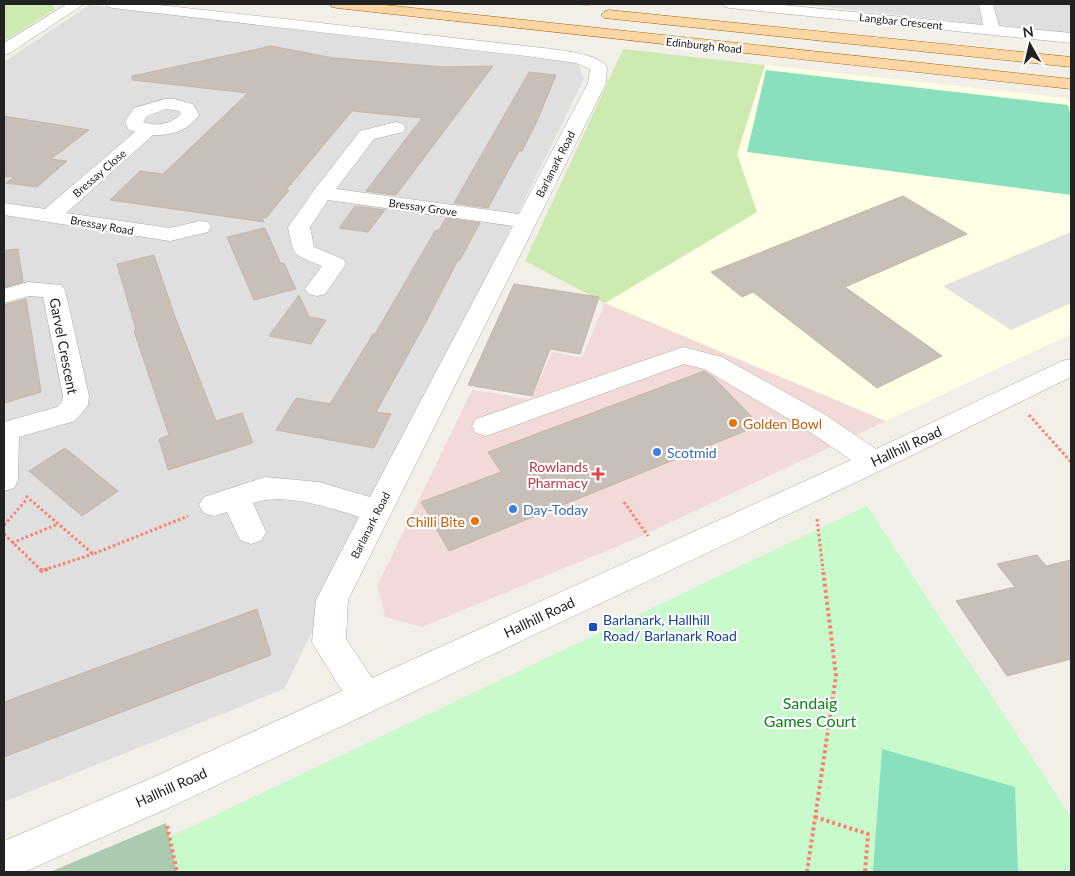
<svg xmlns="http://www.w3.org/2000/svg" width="1075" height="876" font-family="Lato,sans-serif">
<rect width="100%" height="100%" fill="#f2efe9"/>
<!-- residential -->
<path fill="#e0dfdf" d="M799,4h272v30z
M89,5l489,58 6,16 -300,610 -280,113v-740z"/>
<!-- commercial -->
<path fill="#f2dad9" d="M605,303l281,118 -251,118 -213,88 -37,-10 -8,-31 95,-196 59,9 21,-47 30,6z"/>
<!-- education -->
<path fill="#ffffe5" d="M765,65l300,33 6,5v231l-185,87 -281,-118 152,-91 -20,-58z"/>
<!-- grass -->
<path fill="#cdebb0" d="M4,4l49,1 2,4 -51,32z
M623,49l142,16 -28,89 20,58 -152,91 -80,-42z"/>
<!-- cemetery -->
<path fill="#aacbaf" d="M166,823l11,49h-127z"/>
<!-- park -->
<path fill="#c8facc" d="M867,506l204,311v55h-894l-8,-35z"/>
<!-- pitch -->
<path fill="#88e0be" d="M766,70l302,35 3,12v78l-324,-43z
M882,749l133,38 3,85h-145z"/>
<!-- parking -->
<path fill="#e2e2e2" d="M1071,232v71l-60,27 -68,-44z"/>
<!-- building -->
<path fill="#c7bfb8" stroke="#c4b6ab" d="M271,46l63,12 110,9 49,-1 -97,129 -30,-4 56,-73 -70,-7 -66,79h3l-23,28h-4l2,4 -154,-22 30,-29 23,3 85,-81 -116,-13v-4z
M529,72l27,3 -19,46 -15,30h-3l-31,57 -34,-5z
M4,116l85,14 -38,29 16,2 -30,26 -31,-4 8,-6 -10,-1z
M903,196l64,38 -122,53 97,69 -65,32 -124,-96 -11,5 -31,-25z
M355,206l30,4 -17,22 -29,-4z
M446,218l34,5 -20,37h-2l-31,60 -51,92 15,2 -17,34 -98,-18 20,-32 34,6 43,-70h2l60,-103 4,-1z
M265,228l16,36 3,-1 12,26 -42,11 -27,-63z
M18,249l5,33 -19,5v-37z
M154,255l21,62 41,104 26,-8 11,30 -85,27 -9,-31 10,-4 -35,-104 2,-1 -19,-66z
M514,284l85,13 -19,57 -30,-5 -18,47 -64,-11z
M299,295l10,22 17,3 -15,24 -42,-8z
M26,299l15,93 -37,11v-98z
M704,371l9,6 47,48 -311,126 -28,-49 80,-30 -13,-20z
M65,448l53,43 -36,25 -53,-45z
M1037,555l9,11 25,-6v99l-64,17 -51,-75 59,-14 -18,-23z
M257,609l14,46 -267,102v-55z"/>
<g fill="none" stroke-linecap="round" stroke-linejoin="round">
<!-- minor casing -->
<g stroke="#a9a9a9" stroke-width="1">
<path id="minor" d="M67,4h17l-74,49 -6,2v-12z
M106,4h44l376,42c19,3 71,5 81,21l-1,16 -258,517 -2,39 26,39 479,-218 -47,-32 -100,-59 -20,-5 -198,72 -10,-3 -4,-7 4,-7 207,-72 39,10 102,57 52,35 186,-88 9,-2v18l-187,92 -711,337 -149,66h-20v-31l143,-61 195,-89 -30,-49 4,-42 43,-83c-31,-10 -74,-25 -106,-14l13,29 -4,8 -11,4 -11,-4 -13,-28 -13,4 -10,-3 -5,-8 5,-8 61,-20 54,5 51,15 143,-271 -185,-26 -18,27 4,20 29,12 3,5 -21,30 -8,2 -8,-2 -4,-5 17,-23c-29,-12 -28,-8 -34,-39l27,-38 45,-58 36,-9 7,2 2,4 -2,4 -29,7 -38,50 183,25 69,-131 2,-14 -14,-6 -50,-7 -413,-48 -5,-1z
M723,4h50l210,21 -4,-21h14l6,22 72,7v10l-341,-35 -5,-1z
M165,99h9l19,5 6,11c-10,15 -28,21 -46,20l-87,78 104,15 30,-7 8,1 3,5 -3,5 -38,9 -166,-26v-12l41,6 90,-77 -7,-3 -3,-8 9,-13zM166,109l13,2 2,3c-10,10 -24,13 -38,8l4,-6z
M28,282l33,3 4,5 24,106 -1,9 -13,16 -56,16 -1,43 -4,8 -10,3v-69l53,-15 5,-5 1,-6 -20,-99 -14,-1 -25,7v-14z"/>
</g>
<!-- major casing -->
<g stroke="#a06b00" stroke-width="1">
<path id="major" d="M330,4h46l695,75v10l-734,-81 -5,-1z
M609,10l462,47v10l-467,-49 -3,-3 3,-3z"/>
</g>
<!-- path-far2 -->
<path stroke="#fa8072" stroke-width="2" stroke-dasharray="1 1" stroke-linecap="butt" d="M578,4l12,1"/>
<!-- path-far1 -->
<path stroke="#fa8072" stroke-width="3" stroke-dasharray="2.5 2.5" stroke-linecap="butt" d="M1029,415l42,47
M26,496l67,58 95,-38
M624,502l24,34
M817,519l6,51
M4,525l23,-26
M4,534l37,36
M12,543l46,-19
M44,570l49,-16"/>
<!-- path -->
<path stroke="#fa8072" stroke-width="4" stroke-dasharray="3 3" stroke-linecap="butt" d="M40,569l2,2 6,-2
M815,817l53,17 -3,38
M167,826l10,46
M807,872l29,-196 -13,-107"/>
<!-- minor -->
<use href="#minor" fill="#fff" fill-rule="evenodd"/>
<!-- major -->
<use href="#major" fill="#fcd6a4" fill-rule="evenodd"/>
</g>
<!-- markers -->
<g fill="#e8710a" stroke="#fff" stroke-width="2">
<circle cx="733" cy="423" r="5"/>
<circle cx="475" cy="521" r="5"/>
</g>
<g fill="#3f7fe0" stroke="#fff" stroke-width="2">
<circle cx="657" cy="452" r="5"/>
<circle cx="513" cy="509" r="5"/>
</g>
<path fill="#e0444e" stroke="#fff" stroke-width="2" d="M595.5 466.5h5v5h5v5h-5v5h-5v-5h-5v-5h5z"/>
<rect fill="#1a4fb4" stroke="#fff" stroke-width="2" x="588" y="622" width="10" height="10" rx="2.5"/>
<g text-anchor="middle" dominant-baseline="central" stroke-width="4.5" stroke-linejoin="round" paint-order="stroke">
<!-- far-street labels -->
<g font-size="11" fill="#222" stroke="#fff">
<text transform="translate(901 21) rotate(6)">Langbar Crescent</text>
<text transform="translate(704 45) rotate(6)">Edinburgh Road</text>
<text transform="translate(555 164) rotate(-63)">Barlanark Road</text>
<text transform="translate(99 173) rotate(-41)">Bressay Close</text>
<text transform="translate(423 207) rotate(8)">Bressay Grove</text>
<text transform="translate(102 225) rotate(10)">Bressay Road</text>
<text transform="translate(370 525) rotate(-63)">Barlanark Road</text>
</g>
<!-- street labels -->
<g font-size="14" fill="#222" stroke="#fff">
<text transform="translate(64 346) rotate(79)">Garvel Crescent</text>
<text transform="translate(906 446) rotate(-25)">Hallhill Road</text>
<text transform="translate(539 617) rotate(-25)">Hallhill Road</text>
<text transform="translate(171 787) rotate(-24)">Hallhill Road</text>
</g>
<!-- food labels -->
<g font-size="14" fill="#c56008" stroke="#fff" text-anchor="start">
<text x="743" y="423">Golden Bowl</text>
<text x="465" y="521" text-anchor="end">Chilli Bite</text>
</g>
<!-- shop labels -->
<g font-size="14" fill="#366cbe" stroke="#fff" text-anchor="start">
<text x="667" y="452">Scotmid</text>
<text x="523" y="509">Day-Today</text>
</g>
<!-- health labels -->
<g font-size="14" fill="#be3a42" stroke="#fff" text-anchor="end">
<text x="588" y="466">Rowlands<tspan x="588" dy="16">Pharmacy</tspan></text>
</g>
<!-- transit labels -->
<g font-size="14" fill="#164399" stroke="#fff" text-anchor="start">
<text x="603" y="619">Barlanark, Hallhill<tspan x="603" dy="16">Road/ Barlanark Road</tspan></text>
</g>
<!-- near-park labels -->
<g font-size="16" fill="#0c8416" stroke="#fff">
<text x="810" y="702">Sandaig<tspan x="810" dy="18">Games Court</tspan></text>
</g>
</g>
<!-- border -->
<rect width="1075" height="876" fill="none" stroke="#222222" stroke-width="10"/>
<!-- north arrow -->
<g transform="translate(1030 45) rotate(352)" stroke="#ffffff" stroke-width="4" paint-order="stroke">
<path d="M0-4L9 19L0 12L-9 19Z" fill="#222222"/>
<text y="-8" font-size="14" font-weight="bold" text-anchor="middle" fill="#222222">N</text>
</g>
</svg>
